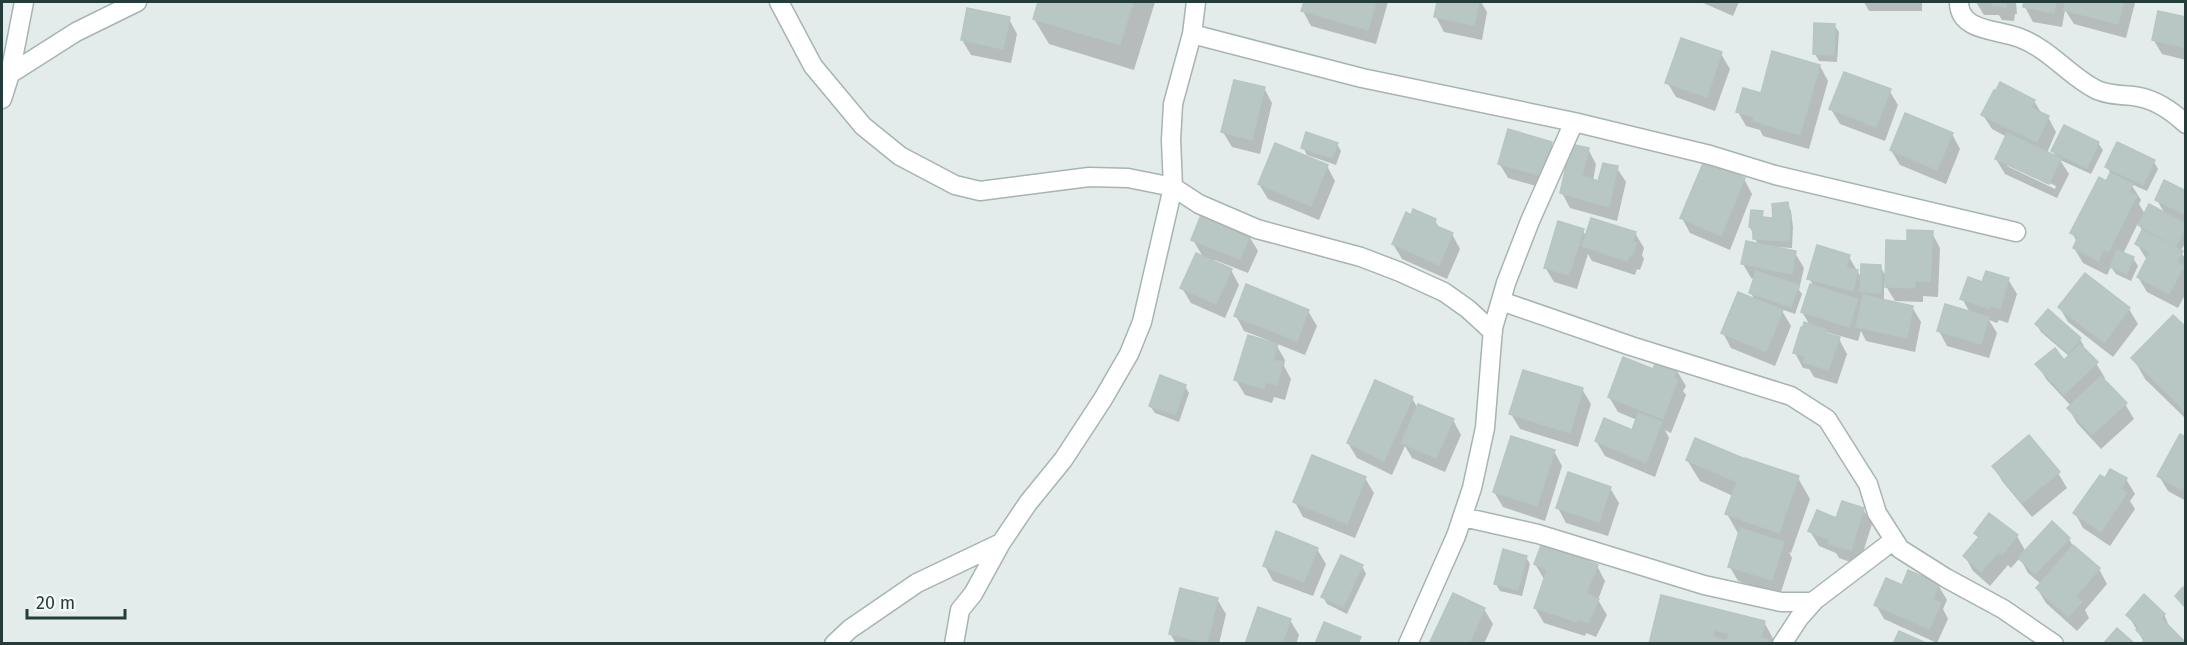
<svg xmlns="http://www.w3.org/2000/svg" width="2187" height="645" font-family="'Fira Sans',sans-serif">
<rect width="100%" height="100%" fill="#e3ecea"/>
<!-- shadow -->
<path fill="#0003" fill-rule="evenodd" d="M1040,2h115l-21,68 -85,-26 -15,-25z
M1305,2h83l-12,42 -65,-18 -8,-15z
M1439,2h42l6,10 -5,28 -38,-8 -8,-15z
M1701,2h38l-6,14z
M1864,2h58v9h-53z
M1976,2h40l1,12h-2l-1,7 -12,-1 -3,-5h-15z
M2026,2h108l1,1 -9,35 -52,-14 -9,-14 -3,17 -29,-5 -8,-15z
M1009,19l8,15 -6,29 -40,-8 -9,-15z
M2186,19v41l-24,-6 -9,-15z
M1816,24l18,1 5,7 -2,30 -18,-1 -4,-7z
M1721,54l9,15 -15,42 -39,-14 -9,-15z
M1820,66l8,15 -19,68 -46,-13 -3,-6 -14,-4 -8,-14 24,-17z
M1264,88l8,15 -12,51 -28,-7 -9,-15z
M1889,90l9,15 -13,36 -45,-17 -9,-15z
M2034,101l8,13 6,3 8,15 -9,21 10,5 -4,-7 45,-8 5,7 -12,24 -31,-14 9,14 -12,24 -52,-24 -9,-15 11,-22 -15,-8 -9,-14zM2007,163l49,23 -1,3 -48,-23z
M1952,134l8,15 -14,35 -46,-19 -9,-15z
M1551,143l8,15 -9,32 -42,-12 -9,-15z
M1337,144l4,7 -5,14 -29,-10 -4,-8z
M1588,149l8,15 -3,17 7,2 17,-15 9,14 -9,39 -47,-13 -8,-15z
M2154,162l4,7 -11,22 -16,-7 10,16 -2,4 6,10h20l-8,-14 29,-7v49l-6,10 6,7v34l-8,15 -31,-16 -9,-15 9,-17 -10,-16 6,-12 -5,-9 -15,31 10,4 5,8 -7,15 -15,-7 -5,-7 -4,8 -24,-12 -9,-15 3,-6 -5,-9 39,-59 -4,-7z
M1327,166l8,15 -16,39 -51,-21 -9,-15z
M1744,179l8,15 -22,56 -40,-17 -8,-15z
M1787,204l4,7 2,16 -1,21 -16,-1 -1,2 20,4 9,15 -5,22 3,4 -7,20 -14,-5 10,17 -16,40 -44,-18 -8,-15 32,-33 -5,-8 5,-13 -4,-1 -8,-14 15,-19 -8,-18 12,-14 3,6h10z
M1412,217l23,4 5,8 12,5 8,15 -13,30 -45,-20 -9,-15z
M1582,230l5,7 48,-4 9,15 -2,7 2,4 -4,11 -3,-1 -2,6 -43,-14 -4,-7 -11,35 -23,-7 -9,-15z
M1932,233l8,15 -2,49 -15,-1v6l-28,-1 -11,-18v18l28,6 9,15 -6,30 -49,-11 -5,-10 -3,10 -32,-9 3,4 10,3 8,15 -10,30 -23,-7 -5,-8 -6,-1 -8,-15 15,-28 -8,-13 12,-25 -5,-9 40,-21 13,22 18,-13 7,12 21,-35z
M1249,236l9,15 -10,22 -33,-13 -1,2 17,8 8,15 -14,33 -34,-15 -9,-15 21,-31 -10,-17z
M2008,279l9,15 -9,29 -9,-3 -2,3 -8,-3 8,13 -8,25 -42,-12 -8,-15 31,-18 -8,-15 21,-14z
M2060,308l69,1 9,15 -25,33 -45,-35z
M1308,311l9,15 -12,29 -30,-12 10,17 -1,6 7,13 -6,21 -11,-3 -2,6 -27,-8 -9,-15 34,-39 -26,-10 -8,-15z
M2036,324l43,14 5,8 -2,2 14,15 9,15 -2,2 22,24 9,15 -33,30 -24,-26 -8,-14 2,-3 -25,-27 -9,-15 27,-2 6,-5 -29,-25z
M2186,329v90l-41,-40 -12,-21z
M1653,371h24l9,15 -3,5 3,4 -15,38 -6,-3 4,8 -14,39 -50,-21 -9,-15 37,-9 4,-12 -19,-8 -9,-15z
M1185,386l4,7 -10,29 -24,-9 -5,-7z
M1582,389l9,15 -13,43 -58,-18 -9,-15z
M1412,398l6,11 35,11 8,15 -16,37 -33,-14 -7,-12 -13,29 -35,-17 -9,-15z
M2186,438v63l-18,-10 -9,-15z
M1554,451l8,15 -17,55 -42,-14 -9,-15z
M1687,460l59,1 52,17 12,21 -19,54 -2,-1 3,6 -12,37 -42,-14 -8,-14 9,-32 -12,-21 6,-18 -33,-15z
M1994,466l64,7 9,15 -35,29 -30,-36z
M1365,478l9,15 -19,45 -52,-21 -8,-15z
M2126,479l9,15 -5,7 5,8 -25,37 -27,-18 -8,-15 30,-33z
M1610,488l9,15 -11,33 -42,-13 -8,-15z
M1863,509l9,15 -13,41 -20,-7 -3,-5 -17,-7 -9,-15z
M1975,533l42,3 9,16 43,-13 5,9 25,21 8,15 -22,26 4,8 -12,13 -31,-28 -9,-15 4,-4 -13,-11 -8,-15 -9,10 -3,-3 -18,21 -17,-15 -8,-15 14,-17z
M1317,549l9,15 -13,32 -40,-15 -8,-15z
M1526,557l4,7 -8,32 -22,-5 -4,-7z
M1535,564l62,2 8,15 -7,19 9,15 -11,22 -10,-4 -1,3 -41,-13 -9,-15 9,-29z
M1362,566l4,8 -19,40 -20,-10 -4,-7z
M1938,585l9,15 -4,9 5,10 -11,24 -53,-24 -8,-14 26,-18z
M1662,597l102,25 12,22h-126z
M1217,599l9,15 -7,30h-43l-6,-11z
M1484,609l9,15 -9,20h-53z
M2164,614l7,17 13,13h-41l1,-2 -16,-27z
M1290,620l9,15 -3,9h-49z"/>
<!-- building -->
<path fill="#b9c7c4" stroke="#b6c6c2" stroke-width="1.5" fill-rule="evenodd" d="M1038,2h95l-13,43 -87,-26z
M1304,2h72l-8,28 -67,-19z
M1437,2h42l-5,23 -40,-8z
M1992,2h14v5l-14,-2z
M2024,2h32l-2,11 -31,-6z
M2066,2h58l-6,22 -55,-14z
M967,8l43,9 -7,32 -42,-9z
M2158,11l28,6v31l-34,-8z
M1814,23l21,1 -1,31 -21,-1z
M1681,38l41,14 -15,45 -42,-14z
M1772,51l48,14 -20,70 -47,-14 1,-4 -18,-5 7,-24 18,5z
M1844,72l47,17 -15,38 -47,-18z
M1234,80l31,7 -13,53 -31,-8z
M2000,82l35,18 -4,8 18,8 -12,26 -56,-27 13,-25h2z
M1905,113l48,20 -16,37 -47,-20z
M2064,125l35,17 -12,26 -36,-17z
M1508,129l44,13 -10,34 -44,-12z
M1306,132l32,11 -6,15 -31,-10z
M2007,133l54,25 -12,26 -54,-25z
M2117,142l38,18 -12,25 -38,-18z
M1275,143l53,22 -17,41 -53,-22z
M1571,144l18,4 -7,28 16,5 5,-18 15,3 -9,41 -49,-14z
M1704,161l41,17 -24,58 -41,-18z
M2110,173l23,11 -4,8 8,4 -29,56 -4,-2 -6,11 -25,-13 5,-11 -8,-4 29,-56 7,4z
M2164,180l22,11v24l-31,-15z
M1788,202l2,16 -1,23 -36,-2v-11l-4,-1 2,-17 12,1 -1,6 11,1 -1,-14z
M2149,204l37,20v3l-10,19 -38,-21z
M1413,209l23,10 -2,6 19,8 -14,32 -47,-21 14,-32 5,3z
M1201,215l49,20 -10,24 -49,-19z
M1591,218l45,14 -3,10 4,1 -5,13 -3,-1 -2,6 -45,-15z
M1558,221l26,8 -15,46 -25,-7z
M1907,230l26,1 -3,51 -15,-1v7l-30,-1 1,-47 21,1z
M2142,230l41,21 -6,12 7,3 -15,28 -32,-17 13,-25 -15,-8z
M1746,241l50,10 -4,23 -51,-10z
M1817,245l33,10 -4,12 12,3 -5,21 -46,-12z
M2117,250l17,7 -7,17 -17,-7z
M1196,253l36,16 -16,35 -36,-16z
M1861,264l20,1v28l-21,-1z
M1756,271l43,14 -8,22 -42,-14z
M1986,271l23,7 -9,31 -10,-3 -1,3 -29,-10 8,-22 14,5z
M2085,273l45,35 -26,35 -46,-36z
M1246,284l63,26 -12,31 -63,-25z
M1810,284l48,15 -9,28 -48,-15z
M1738,292l45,18 -17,42 -45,-19z
M1863,295l50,11 -6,32 -51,-11z
M1945,304l44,13 -8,27 -44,-13z
M2048,309l33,29 -13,15 -33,-29z
M2173,315l13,12v85l-55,-54z
M1804,322l22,7 -1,4 15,4 -12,33 -25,-8 2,-6 -12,-3 8,-26h2z
M1248,335l30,9 -5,16 10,2 -6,23 -11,-3 -2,7 -30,-9z
M2080,344l18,18 -34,33 -29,-31 20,-16 9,12z
M1623,357l30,12 4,-10 21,11 -4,7 4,2 -15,40 -55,-22z
M1523,370l60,18 -13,45 -61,-19z
M1160,375l26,10 -11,30 -26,-9z
M2101,376l26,27 -35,32 -25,-27z
M1375,380l38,17 -29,64 -37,-18z
M1418,404l36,15 -18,39 -35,-15z
M1638,413l24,9 -16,41 -51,-22 9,-23 28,12z
M2180,434l6,3v48l-4,5 -25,-14z
M2029,435l31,37 -38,31 -30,-37z
M1511,436l44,14 -18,56 -44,-14z
M1695,438l50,21v-1l54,18 -20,57 -54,-19 12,-32 -51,-22z
M1312,455l54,22 -19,47 -54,-22z
M2110,469l17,9 -6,11 6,4 -26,39 -28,-19 27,-38 5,3z
M1568,472l43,15 -12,35 -43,-14z
M1842,501l22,7 -13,42 -23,-6 2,-4 -22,-9 9,-21 19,8z
M1989,513l29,22 -16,20 -3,-4 -18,21 -18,-16 16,-19 -5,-4z
M2052,521l18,17 -35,36 -17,-16z
M1740,528l44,14 -12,38 -44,-13z
M1276,531l42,17 -14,34 -41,-16z
M1542,543l56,22 -12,28 13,6 -11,24 -10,-4 -1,3 -43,-14 13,-38 -13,-6z
M2073,545l27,23 -24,28 6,6 -14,15 -32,-29z
M1503,549l24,7 -9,34 -24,-6z
M1341,555l22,10 -20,42 -22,-10z
M1908,570l31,14 -6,15 8,4 -12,26 -55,-24 12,-27 16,7z
M2183,587l3,2v19l-11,-12z
M1180,588l38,10 -11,45 -38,-9z
M1453,593l32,15 -16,36h-40z
M2144,594l21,20 -4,4 24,24 -2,2h-42l4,-5 -9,-9 3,-3 -13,-12z
M1661,595l104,26 -4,17 7,1 -1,5h-118zM1715,630l14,4 -2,7 -14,-5z
M1258,607l33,12 -9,25h-37z
M1324,622l37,15 -3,7h-43z
M2117,628l18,16h-32z
M1899,631l29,13h-35z"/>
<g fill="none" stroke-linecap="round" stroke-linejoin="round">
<!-- minor casing -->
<g stroke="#a6b4b2" stroke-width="21">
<path id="minor" d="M779,2l34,64 50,60 37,30 55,29 25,6 109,-14 39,1 45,9 26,17 58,25 104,28 39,15 44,20 24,17 25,23
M1959,2c0,30 39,27 61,36 31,12 50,39 77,52 12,5 23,5 36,6 20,2 38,14 53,28
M1192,34l170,44 212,44 136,33 65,20 241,57
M10,74l66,-42 61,-30
M2,99l8,-25 14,-72
M1501,301l130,45 160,50 36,23 41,65 9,29 23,36 46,29 57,31 51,35
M1463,517l75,17 166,51 77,17h32
M834,644l16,-15 67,-46 84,-40
M954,644l6,-34 13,-16 28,-51 27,-40 35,-43 40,-61 26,-45 13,-32 31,-135 -2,-47 2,-36 19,-70 4,-32
M1408,644l48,-108 16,-48 13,-60 8,-100 13,-45 24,-62 44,-99
M1782,644l17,-26 16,-18 79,-60"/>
</g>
<!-- minor -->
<use href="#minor" stroke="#fff" stroke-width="18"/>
</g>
<!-- border -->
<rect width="2187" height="645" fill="none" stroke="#243d3b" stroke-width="6"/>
<!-- scale -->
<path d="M27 609v9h98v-9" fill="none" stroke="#243d3b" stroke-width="3"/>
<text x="36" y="609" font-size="18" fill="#243d3b" stroke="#f4f9f7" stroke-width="4.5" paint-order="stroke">20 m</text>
</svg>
